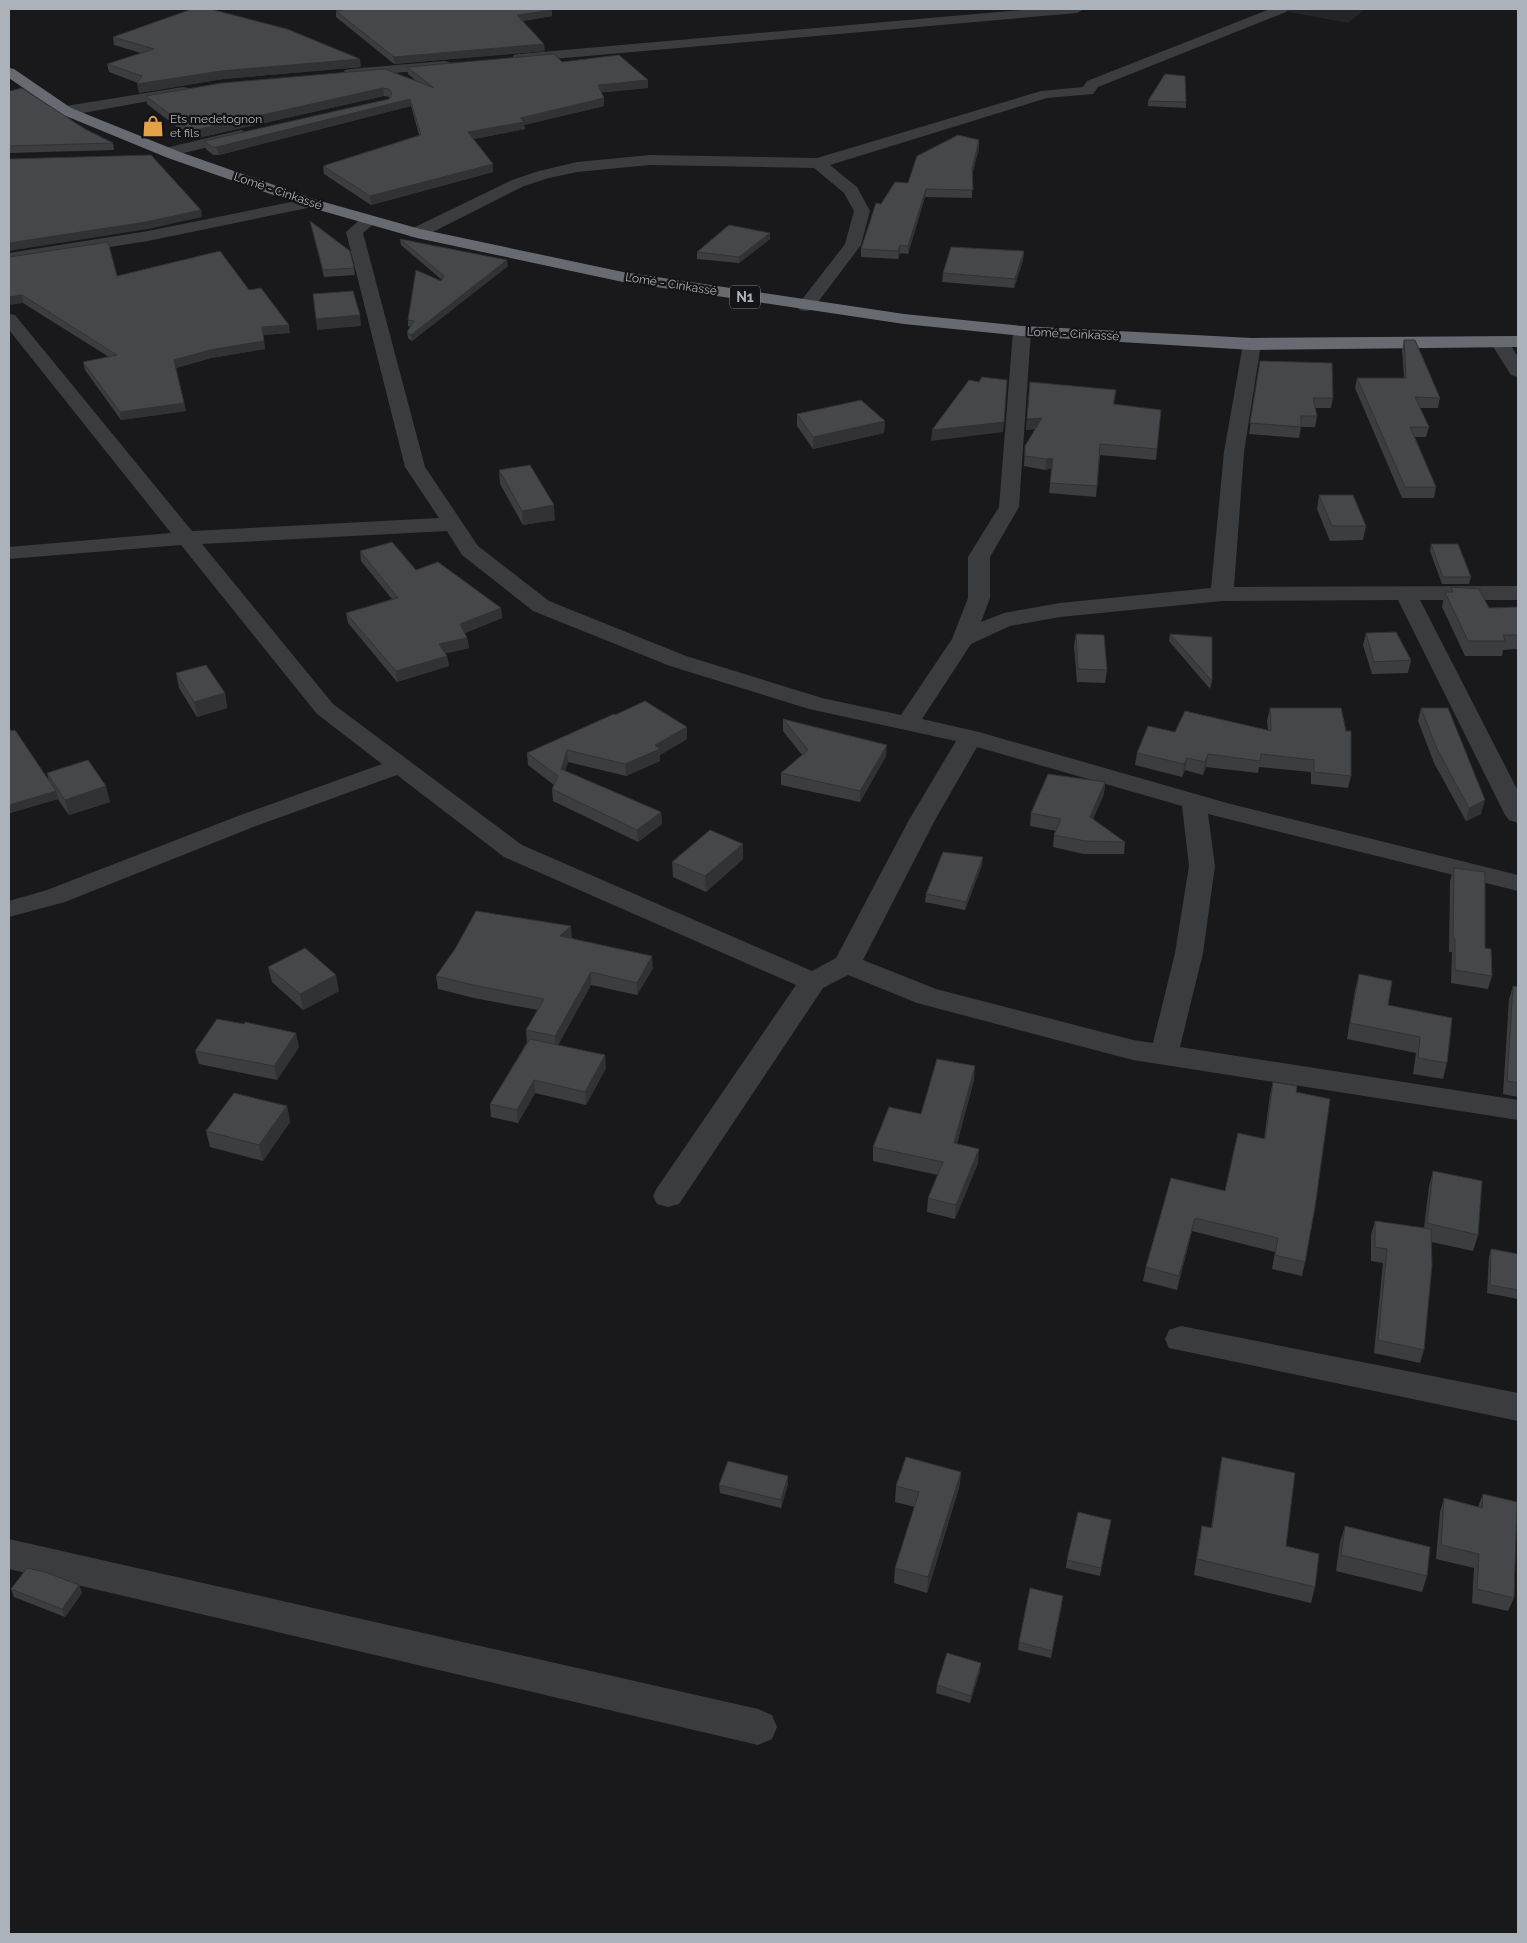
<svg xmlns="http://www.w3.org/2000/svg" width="1527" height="1943" font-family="Raleway,sans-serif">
<rect width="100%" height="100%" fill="#19191b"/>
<!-- built -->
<path fill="#252528" d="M1273,9h92l-17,14z"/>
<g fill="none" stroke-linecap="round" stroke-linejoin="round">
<!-- minor -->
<path fill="#3a3c40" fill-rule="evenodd" d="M1033,9h51l-7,4 -558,49 -5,-1 -2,-3 2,-3 5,-1z
M1270,9h18l-2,3 -188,75 -5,7 -46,4 -217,67 27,22 13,24 -9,34 -49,65 -6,1 -6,-1 -3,-4 48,-62 9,-33 -10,-18 -30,-25 -164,-3 -73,7 -28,6 -25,8 -101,51h-12l-2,-4 2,-4 101,-49 27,-9 38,-9 73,-7 167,3 224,-67 42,-4 4,-6z
M444,61l5,1 2,3 -2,3 -99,9 -5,-1 -2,-3 2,-3 5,-1z
M183,87l5,1 2,3 -2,3 -122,22 -5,-2 -3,-3 3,-3 5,-2z
M241,130l5,2 3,3 -3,3 -79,19 -6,-2 -2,-3 2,-3z
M311,198l6,2 2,3 -2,3 -169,35 -139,22v-10l139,-22z
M369,216l6,1 2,4 -14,12 62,234 53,79 71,55 137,55 136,42 79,17 51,-76 16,-41v-41l31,-50 14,-176 3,-4 6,-1 6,1 3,4 -12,176 -29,50v41l-9,24 23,-9 56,-10 151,-15 13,-136 19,-108 2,-4 7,-2 7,2 2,4 -17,108 -10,135 284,-1v14h-98l98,191v32l-9,-3 -4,-5 -107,-215 -176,1 -162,16 -50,9 -39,18 -49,75 57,13 248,71 291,72v16l-310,-77 7,52 -12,87 -23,94 338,53v20l-385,-60 -216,-57 -69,-28 -25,13 -144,216 -11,3 -11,-3 -4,-8 4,-8 139,-203 -292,-128 -107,-82 -141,51 -191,76 -56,15v-16l38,-11 191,-74 144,-52 -65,-50 -136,-169 -172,14v-12l162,-14 -162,-203v-16l6,1 177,216 247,-13 -34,-51 -59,-235 17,-15zM447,531l15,24 71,56 137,55 139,43 147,32 -47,79 -73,138 -24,13 -290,-126 -189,-141 -131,-160zM977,747l205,59 7,60 -14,87 -22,90 -20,-3 -197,-51 -73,-29 72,-140z
M1499,336l7,2 12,19v20l-7,-2 -21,-33 2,-4z
M1181,1326l337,67v28l-349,-73 -4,-9 4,-9z
M9,1539l749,170 14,6 5,12 -5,12 -14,6 -749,-176z"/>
<!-- highway -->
<path fill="#676a70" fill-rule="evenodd" d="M9,68l5,1 57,39 109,44 137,48 103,29 203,43 281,42 118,12 230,12 266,-2v11l-266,3 -230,-14 -118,-12 -281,-42 -206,-44 -112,-32 -137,-48 -107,-44 -52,-36z"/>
</g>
<!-- wall -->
<path fill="#3c3d40" d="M336,11l216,5 -29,5 22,30 -151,13 -58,-47z
M113,37l248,30 -138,12 -84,14 -1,-10 -29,-11 -2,-8 34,-11 -27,-8z
M562,62l86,26 -47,4 3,6v8l-80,19 1,4 -52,10 20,25v8l-122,33 -47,-31 -1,-8 96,-31 -8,-29 -192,49h-6l-7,-6 -2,-8 185,-42v-2l-5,-1 -191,43 -46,-35 -1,-8 270,-15 -8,-7 -1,-7z
M9,90l104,53 1,7 -105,3z
M1148,101l38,1v6l-38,-2z
M979,148l-7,26v24l-47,-1 -17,57 -8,-1 -2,6 -37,-2v-8l20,-45 27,-21z
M310,221l44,47 1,7 -31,2z
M770,233v6l-31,24 -42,-4v-7z
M400,239l108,27 -96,75 -4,-3 -1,-6 4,-5 -3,-1v-6l34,-40 -41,-35z
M1024,251l-1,9 -9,28 -72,-6 1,-9z
M9,257l108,19 132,14 41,43 -27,2 2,14 -54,9 -35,10 10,43 -65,9 -36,-50 -2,-8 26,-5 -86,-54z
M1404,340l36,58 -2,10h-18l9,19 -3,10h-11l21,50 -2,11h-32l-47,-110 2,-10h47l-2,-28z
M1260,361l73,37 -2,10h-16l2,8 -2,11h-14l-2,11 -50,-4z
M1030,382l86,8 -2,14 43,45 -1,11 -56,-5 -4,42 -47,-4 3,-25 -7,2 -21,-4 1,-20 10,-17 -9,1z
M797,414l88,7 -1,12 -71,16 -16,-23z
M499,470l56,50 -32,5 -23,-41z
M1319,495l47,31 -3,14 -33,1 -13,-32z
M1431,544l40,33 -2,7h-27l-12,-33z
M360,551l56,19 85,38 1,10 -37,15 2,5 2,10 -23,5 1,3 2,10 -52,16 -49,-59 -2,-10 46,-14 -31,-38z
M1451,587l38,21 29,-1v42l-15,1 -1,6h-37l-23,-49 3,-15h5z
M1366,633l45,27 -3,13 -36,1 -9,-29z
M1076,634l31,36 -2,13 -28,-1 -3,-36z
M1170,634l42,47 -2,8 -41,-48z
M176,673l49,20 2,15 -30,9 -18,-29z
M1270,708l81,68 -3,12 -37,-4v-12l-52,-5 -1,6 -52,-6 -3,8 -18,-5 -3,7 -47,-12 2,-12 38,-21 93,-2 -1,-9z
M1421,708l60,106 -15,7 -32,-58 -16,-42z
M615,715l72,12v12l-27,16v6l-34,15 -58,-14 -3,9 96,41 1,12 -24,18 -85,-41 -1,-12 2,-4 -26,-20 -1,-12z
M783,719l103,37 -26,46 -79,-17v-12l21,-18 -19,-24z
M9,728l40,54 -2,-9 63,29 -41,13 -12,-17 1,1 -48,14 -1,-3z
M1105,782l-1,12 -11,25 32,23 -1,12h-40l-31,-7 1,-12 2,-4 -26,-5 1,-13z
M743,859l-37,33 -33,-15 -1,-15z
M982,865l-17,45 -40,-8 1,-8z
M1454,868l38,108 -4,13 -37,-6 1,-31h-3l1,-71z
M572,938l81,30 -16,27 -46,-10 -33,60 48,23 -20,37 -51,-12 -17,30 -27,-6 -1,-13 37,-62 -1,-12 12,-20 -64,-12 -36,-9 -2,-13z
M268,967l71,24 -36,19 -31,-28z
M1359,974l29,31 59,58 -4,16 -30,-5 3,-21 -69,-14 8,-49z
M1513,986l5,1v110l-15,-3 6,-95z
M299,1047l-22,33 -78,-16 -4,-13z
M974,1080l-17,64 21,19 -23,56 -28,-7 1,-14 10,-23 -65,-14v-14l48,-33z
M1273,1082l23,10 9,170 -3,14 -30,-7 3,-17 -83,-21 -15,59 -34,-9 3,-14 25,-89 54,13 39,-52 6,-44z
M287,1106l3,16 -27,39 -53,-14 -4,-16z
M1433,1171l45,64 -5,16 -42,-9 -7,108 -4,13 -46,-10 9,-90 -12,-2v-26l4,-14 49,7 5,-41z
M1491,1249l27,5v45l-31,-6 2,-36z
M1222,1457l93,130 -4,16 -117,-28 5,-33 3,-16 9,2 8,-55z
M961,1472l-2,16 -32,105 -33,-10 1,-15 20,-61 -20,-5 1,-16z
M788,1476v8l-7,24 -61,-15 -1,-8z
M1483,1494l31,104 -6,13 -36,-8 2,-35 -38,-9 4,-47 4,-14 34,9z
M1111,1520l-11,56 -34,-8 1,-8z
M1345,1526l82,50 -5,16 -86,-21 4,-29z
M79,1585l3,8 -17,24 -51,-20 -3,-8z
M1062,1604l-11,54 -33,-8 1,-8z
M980,1671l-10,32 -34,-10 1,-8z"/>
<!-- shaded-wall -->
<path fill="#313234" d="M552,10v6l-34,5 -1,-6z
M544,44l1,7 -151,13v-7z
M360,59l1,8 -138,12 -84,14 -2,-9 84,-13z
M648,80v8l-50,5v-8z
M383,88l1,8 -191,43 -2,-8z
M604,98v8l-80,19 1,4 -56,11 -1,-8z
M410,99l1,7 -192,49 -2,-8z
M979,140v8l-7,28v-7z
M493,164v8l-122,33 -1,-9z
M926,189l-1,8 -17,57v-8z
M201,210l1,7 -54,12 -139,22v-8z
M770,233v6l-31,24v-6z
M900,245v8l-2,6v-8z
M1024,251l-1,9 -9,28 1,-9z
M507,260l1,6 -96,75 -1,-6z
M22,295l1,8 -14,2v-8z
M360,315l1,11 -44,4 -1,-11z
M289,325l1,8 -27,2 -1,-8z
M264,341l1,8 -54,9 -35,10 -2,-8 36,-10z
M184,403l2,8 -65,9 -1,-8z
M1042,418l-1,10 -15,2 1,-11z
M885,421l-1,12 -71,16v-12z
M1004,422l-1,10 -72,9 1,-11z
M1053,458l-1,10 -7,2 1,-11z
M554,505l1,15 -32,5 -1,-14z
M501,608l1,10 -41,16 -1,-10z
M467,638l2,10 -29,7 -1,-11z
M447,656l2,10 -52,16 -1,-11z
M225,693l2,15 -30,9 -3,-15z
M687,727v12l-27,16v6l-34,15 -1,-12 30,-19z
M887,745l-1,11 -26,46v-11z
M567,750l1,12 -6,20 -1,-12z
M1208,754l-2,13 -3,8 2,-13z
M1187,758l-2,12 -3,7 2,-13z
M1105,782l-1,12 -15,35 1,-12z
M106,786l4,16 -41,13 -4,-15z
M56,791l2,8 -48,14 -1,-8z
M1485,800l-4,14 -15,7 3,-13z
M661,812l1,12 -24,18 -1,-12z
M743,844v15l-37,33 -1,-16z
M983,857l-1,8 -17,45 1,-8z
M571,926l1,13 -12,-3z
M652,956l1,12 -16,27v-12z
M591,972v13l-35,64 -1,-13z
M336,975l3,16 -36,19 -3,-16z
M296,1033l3,14 -22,33 -3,-14z
M605,1055l1,13 -20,37 -1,-13z
M975,1066l-1,14 -21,77 1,-14z
M534,1080l1,13 -17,30 -1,-13z
M287,1106l3,16 -27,39 -4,-16z
M979,1149l-1,14 -23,56 1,-14z
M1195,1218l-3,13 -15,59 2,-14z
M961,1472l-2,16 -32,105 1,-16z
M788,1476v8l-7,24v-8z
M79,1585l3,8 -17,24 -3,-8z
M981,1663l-1,8 -10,32 1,-7z"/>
<!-- building -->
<path fill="#46474b" stroke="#313234" d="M192,9h18l77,20 73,30 -139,12 -84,13 5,-8 -35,-12 47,-15 -41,-12z
M348,9h204v1l-35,5 27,29 -150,13 -58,-46z
M554,54l8,8 57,-7 29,25 -50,5 6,13 -84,20 4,4 -56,10 25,32 -123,32 -47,-30 98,-31 -11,-36 -193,48h-5l-8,-6 185,-42 3,-6 -3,-4 -6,-1 -192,43 -45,-35 76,-13 163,-14 49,19 -27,-21z
M1165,74l20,2 1,26 -38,-1z
M22,88l63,41 28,14 -104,3v-56l1,1z
M958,135l21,5 -7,29 1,21 -47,-1 -18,57 -8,-1 -2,6 -37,-2 15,-46 5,1 14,-22 13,1 9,-27z
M151,155l50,55 -55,12 -137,21v-84z
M310,221l40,30 4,17 -31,2z
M729,225l41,8 -31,24 -42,-5z
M400,239l107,21 -96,75 -4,-3 7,-11 -6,-1 8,-50 25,11 3,-5z
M108,242l9,34 103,-25 29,39 12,-2 28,37 -27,2 2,14 -54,9 -36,10 10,43 -64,9 -37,-50 34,-7 -95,-60 -13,2v-40z
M951,247l73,4 -9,28 -72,-6z
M353,291l7,24 -44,4 -3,-25z
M1404,340h11l25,58 -25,-1 14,30h-19l26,60h-31l-48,-109h49z
M1260,361l72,2 1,35h-20l4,18h-16v11l-51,-4z
M982,377l25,3 -3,42 -72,8 37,-50 10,2z
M1030,382l86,8 -3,14 48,6 -4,39 -57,-5 -3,42 -47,-3 3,-25 -7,1 -21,-3v-10l17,-28 -15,1z
M861,400l24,21 -72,16 -16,-23z
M530,465l24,40 -32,6 -23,-41z
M1319,495h34l13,31h-34z
M392,542l24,28 22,-8 63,46 -41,16 7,14 -28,6 8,12 -51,15 -50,-58 52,-15 -38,-47z
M1431,544h27l13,33h-28z
M1451,587l28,2 10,19 29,-1v28h-15l2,6h-37l-23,-49h8z
M1396,632l15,28 -37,2 -8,-29z
M1076,634l28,1 3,35 -29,-1z
M1170,634l42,3v44z
M206,665l19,28 -31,9 -18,-29z
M645,701l42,26 -32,18 5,4 -35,15 -58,-14 -6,20v-1l100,43 -24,18 -85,-41 6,-13 -31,-23 87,-39 1,1z
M1270,708h71l5,23h5v45l-37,-4v-12l-53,-6 -1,7 -52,-7 -3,8 -18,-4 -3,6 -47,-11 11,-27 27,6 10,-21 86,20z
M1421,708h27l37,92 -16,8 -32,-59z
M783,719l104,26 -27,46 -79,-18 27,-23z
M9,728l2,3 4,-1 41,61 -47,14z
M88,760l18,26 -41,14 -18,-27z
M1048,774l57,8 -15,35 35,25 -40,-1 -31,-6 7,-16 -30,-6z
M710,830l33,14 -38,32 -33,-14z
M943,852l40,5 -17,45 -40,-8z
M1454,868l31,4v76l6,1 1,27 -37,-6v-31l-2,-1z
M476,911l95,15 -11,10 92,20 -15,27 -46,-11 -36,64 -29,-6 18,-31 -71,-14 -37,-9 19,-27z
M305,948l31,27 -36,19 -32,-27z
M1359,974l33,7 -4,24 64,13 -5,45 -29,-5 2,-21 -70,-14z
M1513,986l5,1v96l-11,-2z
M217,1019l27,5 1,-2 51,11 -22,33 -79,-15z
M530,1039l75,16 -20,37 -51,-12 -17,30 -27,-6z
M937,1059l38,7 -21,77 25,6 -23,56 -28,-7 15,-36 -70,-15 16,-40 32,7z
M1273,1082l24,4 -1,6 34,7 -15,108 -10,55 -30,-7 3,-17 -83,-20 -16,58 -33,-9 25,-89 54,13 13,-58 27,6z
M234,1093l53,13 -28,39 -53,-14z
M1433,1171l49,10 -4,54 -51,-12z
M1375,1221l56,8 1,36 -8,85 -46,-10 9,-91 -12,-2z
M1491,1249l27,5v36l-28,-5z
M906,1457l55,15 -33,105 -33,-9 24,-76 -23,-6z
M1222,1457l73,16 -9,73 33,8 -4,33 -118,-28 5,-33 10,2z
M728,1461l60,15 -7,24 -62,-15z
M1483,1494l34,8 -3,96 -37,-9 2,-35 -38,-9 3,-47 38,10z
M1078,1512l33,8 -10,48 -34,-8z
M1345,1526l85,21 -3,29 -86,-21z
M27,1568l18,4 34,13 -17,24 -51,-20z
M1030,1588l33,8 -11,55 -33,-9z
M947,1653l34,10 -10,33 -34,-11z"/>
<!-- icons -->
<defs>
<g id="shop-bare" transform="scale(1.725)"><path d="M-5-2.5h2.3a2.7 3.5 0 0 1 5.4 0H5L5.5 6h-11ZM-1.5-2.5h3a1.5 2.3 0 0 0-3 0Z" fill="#e6a046" stroke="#141416" stroke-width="2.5" paint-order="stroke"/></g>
</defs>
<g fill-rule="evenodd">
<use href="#shop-bare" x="153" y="126"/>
</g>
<g text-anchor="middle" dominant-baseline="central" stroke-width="4.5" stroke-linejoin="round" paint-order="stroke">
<!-- far-poi labels -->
<g font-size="12" fill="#acb2ba" stroke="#141416" text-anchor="start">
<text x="170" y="119">Ets medetognon<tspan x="170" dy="14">et fils</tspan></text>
</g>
<!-- far-street labels -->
<g font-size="12" fill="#acb2ba" stroke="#141416">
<text transform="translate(278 191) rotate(19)">Lomé - Cinkassé</text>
<text transform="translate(671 284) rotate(9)">Lomé - Cinkassé</text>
<text transform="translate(1073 334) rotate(3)">Lomé - Cinkassé</text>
</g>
<!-- shield labels -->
<rect fill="#141416" stroke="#7e8389" stroke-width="1" x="730" y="285.5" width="30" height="23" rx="4"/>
<g font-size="14" font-weight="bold" fill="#acb2ba">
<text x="745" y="297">N1</text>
</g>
</g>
<!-- border -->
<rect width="1527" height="1943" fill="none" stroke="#acb2ba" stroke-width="20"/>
</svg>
